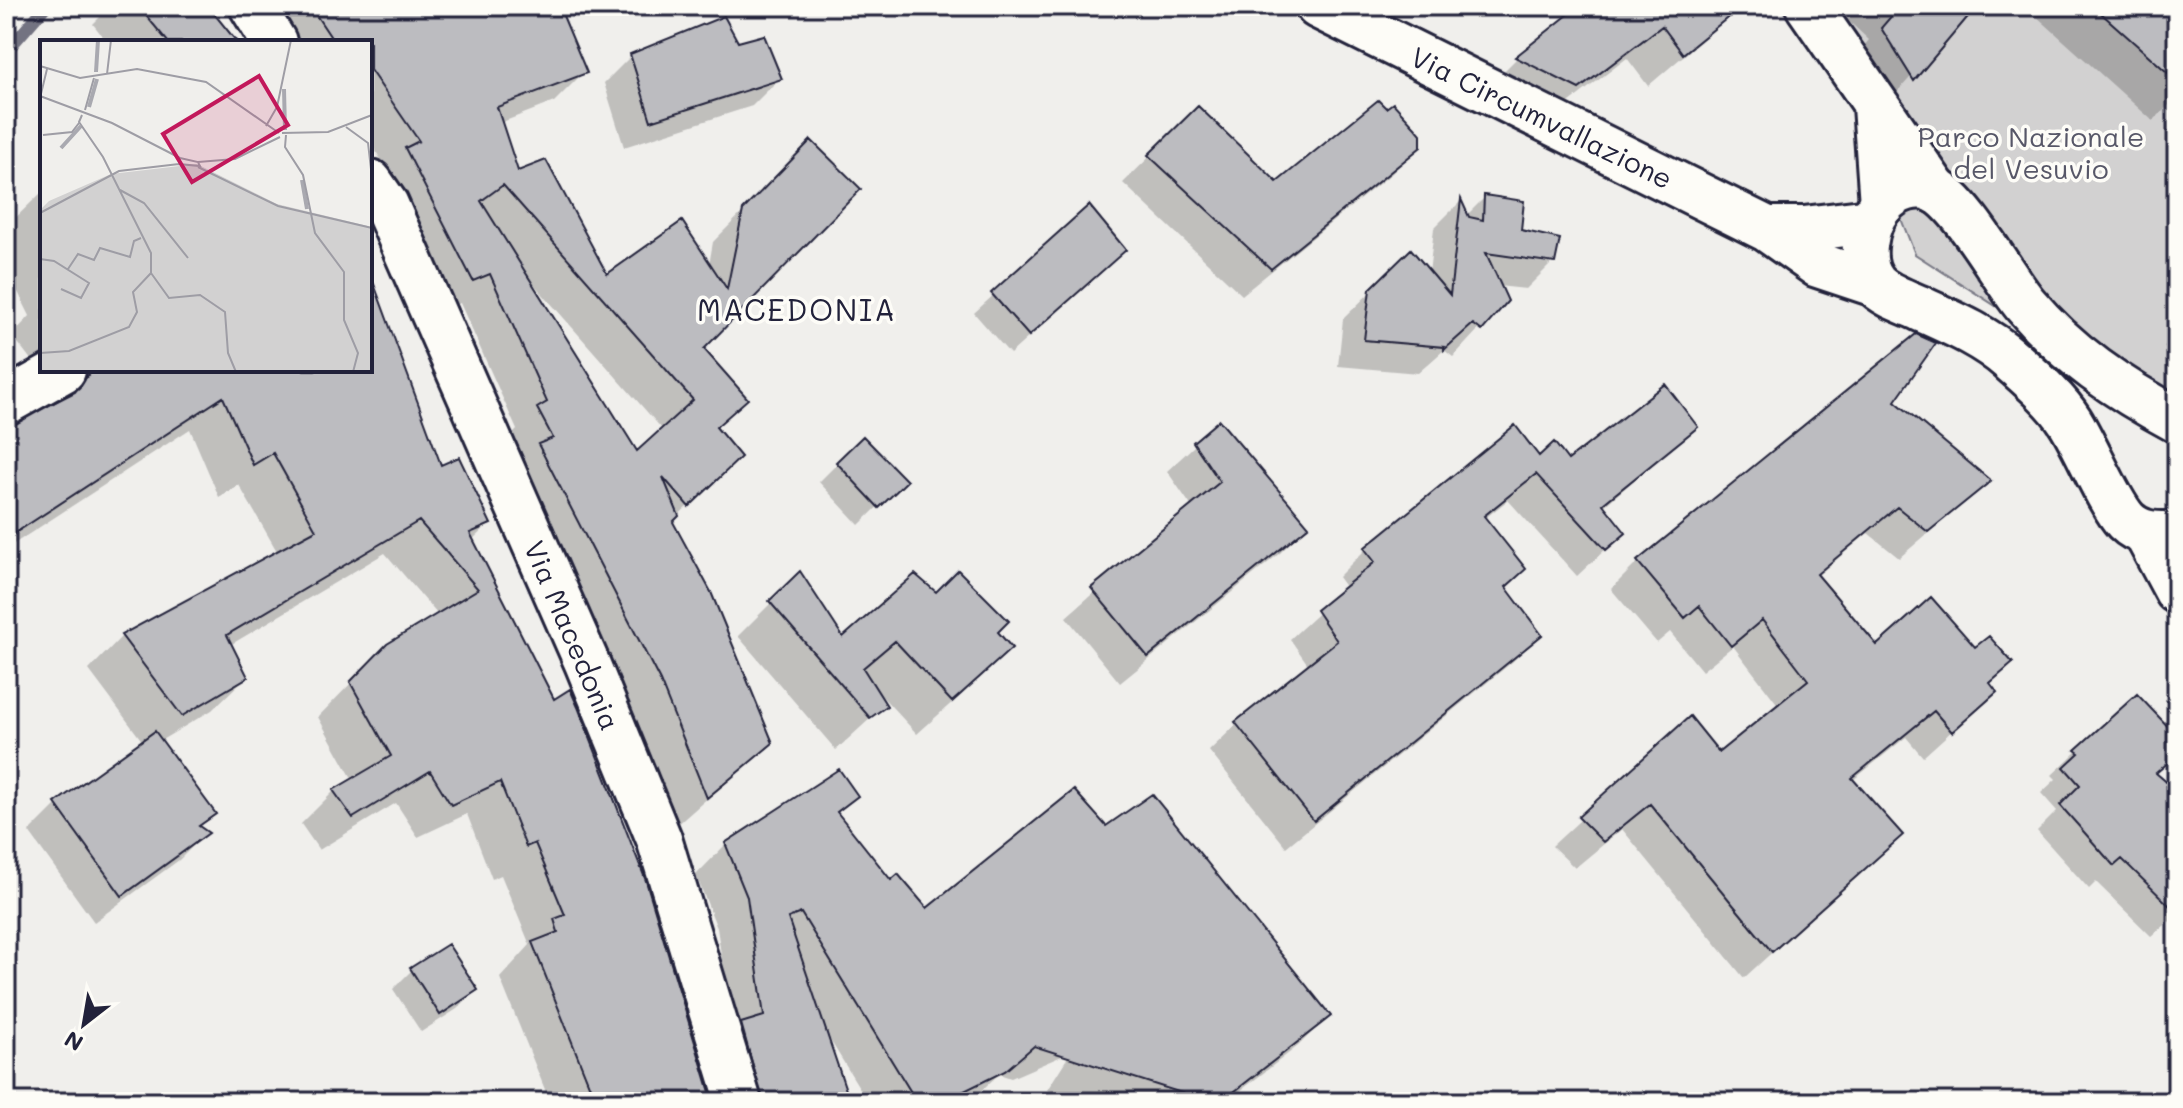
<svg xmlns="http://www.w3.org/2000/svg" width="2183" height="1108" font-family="Mali,sans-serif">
<rect width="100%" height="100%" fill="#f0efec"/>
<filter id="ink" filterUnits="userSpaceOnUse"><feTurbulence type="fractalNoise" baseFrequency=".0125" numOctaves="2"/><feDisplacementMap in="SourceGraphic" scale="16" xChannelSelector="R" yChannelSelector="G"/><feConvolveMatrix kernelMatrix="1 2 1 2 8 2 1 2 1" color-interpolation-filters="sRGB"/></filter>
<g filter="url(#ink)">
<!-- green -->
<path fill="#d2d1d1" stroke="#7a7a86" stroke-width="2" d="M1792,6h385v417l-262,-169 -63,-159z"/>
<!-- shadow -->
<path fill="#0003" fill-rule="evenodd" d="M111,6h95l29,36h-128l-14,-18z
M301,6h256l27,66 -30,30 -54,21 17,51 89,103 103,-12 4,-23 98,-99 -109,206 43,49 -30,31 -7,58 -37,35 99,221 -94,83 -168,-387 9,-9 -57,-127 -17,7 -67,-130 11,-12 -17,-25v-101h-86l-7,-11zM532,282l131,148 -26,25 -107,-172z
M1582,6h160l-94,80 -21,-28 -83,64 -61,-30 33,-33z
M1845,6h130l-95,105 -30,-49 19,-22 -30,-28z
M2025,6h152v91l-24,24z
M737,44l42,35 -27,27 -128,41 -20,-64 28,-28z
M1198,109l79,76 142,-39 -28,28 -149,121 -119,-112z
M42,192v178h328v-90l70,187 49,57 -18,17 173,341 69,220h-163l-50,-124 30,-33 -29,-70 -9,4 -25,-65 -49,23 -22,-34 -77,47 -18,-26 33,-33 19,-11 -35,-63 36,-37 84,-65 -53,-62 -155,92 16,32 -34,33 -52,31 53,73 -14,14 7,5 -27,27 -85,62 -65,-90 27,-27 87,-63 -54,-72 33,-34 156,-83 -39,-68 -20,12 -29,-68 -184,120v-120l48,-23 5,-10 -47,-61 18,-19 -24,-48v-41z
M1485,197l68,65 -27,27 -28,-3 7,15 -52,56 -9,-7 -26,23 -80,-7 5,-47 68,-67 18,22 5,-46 26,-26 6,14z
M1089,208l16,60 -95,86 -36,-41z
M2177,328v28l-13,-9z
M1916,336l-24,66 96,80 -89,76 -31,-25 -51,43 60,72 98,2 35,13 -21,22 6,7 -72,65 -17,-20 -54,44 48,54 -156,143 -122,-149 -47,39 -23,-22 138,-127 29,36 60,-49 -46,-60 -31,25 -32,-39 -13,11 -46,-54 27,-27z
M1219,423l88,103 -27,27 -160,130 -54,-66 126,-110 -25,-36z
M1695,427l-92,80 20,26 -46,43 -69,-76 -24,19 21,69 35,47 -28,27 -226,185 -77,-96 28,-27 72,-58 -19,-27 56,-51 -8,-11 27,-27 149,-122 25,31 29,4z
M863,438l41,43 -45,44 -40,-43z
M800,574l42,66 94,-45 59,37 -19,49 -59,53 -38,-41 6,12 -49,45 -98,-114z
M2177,738v16l-22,21 22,19v136l-8,-9 -18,15 -55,-54 -7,7 -52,-58 20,-20 -16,-18 15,-14 -4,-4 25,-24z
M855,795l-19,19 54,68 37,29 179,-83 222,188 -30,30 -72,56h-140l-39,-12 24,-38 -60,26 -12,-4 -30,28h-101l-41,-67 21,67h-123l8,-68 -16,-106 -21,-53 30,-31z
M412,970l64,20 -19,19 -36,23 -28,-43z"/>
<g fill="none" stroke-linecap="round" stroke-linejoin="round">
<!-- stream -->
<path stroke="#737381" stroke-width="12" d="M6,52l40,-46"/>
</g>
<!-- building -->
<path fill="#bcbcc0" stroke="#22223b" stroke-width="2" fill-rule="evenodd" d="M138,6h70l29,36h-69z
M310,6h249l28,67 -90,34 21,64 28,-11 61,114 75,-53 45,68 16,-79 68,-70 50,49 -157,160 44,50 -32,28 25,30 -52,50 -26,-30 16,39 -6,6 38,70 62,151 -66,55 -47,-117 -122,-237 15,-6 -16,-30 10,-6 -57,-128 -17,7 -68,-133 14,-7 -49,-71v-28h-36zM503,185l190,215 -56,51 -156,-250z
M1579,6h163l-59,48 -21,-28 -83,63 -64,-32z
M1900,6h77l-63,75 -33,-53z
M2093,6h84v75z
M724,16l14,26 26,-7 18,44 -131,42 -21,-67z
M1378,100l8,8 7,-5 22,24 6,7v13l-150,122 -123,-114 50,-49 79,76z
M1484,195l40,6 -3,29 39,9 -5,24 -69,-10 22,48 -26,30 -9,-7 -29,26v-3l-80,-7 6,-51 41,-40 39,46 11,-96 8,18 14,3z
M1089,205l37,45 -97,86 -38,-43z
M374,284l67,181 18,-8 32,67 -21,9 84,166 16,-10 8,18 68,174 67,221h-117l-64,-160 26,-10 -4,-13 11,-4 -30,-72 -9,4 -26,-65 -49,23 -21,-34 -77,47 -20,-28 58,-34 -41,-74 37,-38 91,-55 -59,-68 -192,114 21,42 -66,39 -61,-81 195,-105 -43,-77 -20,12 -30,-68 -217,142v-112l69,-35 17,-22h278v-85z
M1916,334l20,9 -41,58 96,80 -63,51 -31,-25 -80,67 60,71 54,-48 44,50 14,-11 24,27 -23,20 7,9 -45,40 -18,-21 -82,67 51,57 -131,117 -122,-148 -47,38 -25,-25 112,-101 29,36 89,-72 -46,-60 -31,26 -32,-40 -14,12 -48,-57z
M1665,384l33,43 -95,77 23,29 -20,17 -70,-76 -52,42 42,53 -20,18 36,48 -228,186 -79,-99 102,-81 -21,-31 59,-48 -11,-14 151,-123 24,31 15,-14 14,18z
M1219,420l90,106 -161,131 -57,-69 129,-106 -27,-40z
M863,436l44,45 -28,27 -43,-46z
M958,570l51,51 -11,11 14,16 -60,54 -57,-61 -32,27 24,38 -17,12 -101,-117 31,-30 43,66 72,-63 21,18z
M2137,694l40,42v19l-21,18 21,18v122l-55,-54 -8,7 -54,-61 20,-20 -16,-18 15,-14 -4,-3z
M155,731l61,83 -17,12 10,7 -87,63 -67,-93z
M839,769l19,27 -21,16 54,68 7,-6 29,34 147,-118 32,36 46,-32 179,222 -110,86h-11l-176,-56 -29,25 -63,31h-25l-116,-189 -13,5 62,184h-87l-22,-79 23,-7 -17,-119 -22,-54z
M448,944l30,46 -38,25 -30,-47z"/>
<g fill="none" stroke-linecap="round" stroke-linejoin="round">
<!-- street casing -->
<g stroke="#22223b" stroke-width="50">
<path id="street" d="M1808,6l128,185
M1875,106l7,98
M6,402l57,-32
M2147,535l30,56"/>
</g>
<!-- secondary casing -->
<g stroke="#22223b" stroke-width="50">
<path id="secondary" d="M252,6l22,36
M1318,6l449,223 51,36 57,19
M370,182l16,23 201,458 72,176 80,263
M1767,229h37l67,-8
M2177,420c-58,-31 -109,-65 -152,-116 -23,-28 -61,-99 -90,-114 -19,-9 -41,0 -54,15 -16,19 -24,58 -6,79 10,11 29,17 42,23 33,15 67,29 94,53 20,18 45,39 59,61 16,25 39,82 56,100 15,15 32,13 51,13"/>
</g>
<!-- street -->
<use href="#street" stroke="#fdfcf7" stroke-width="44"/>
<!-- secondary -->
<use href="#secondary" stroke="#fdfcf7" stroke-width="44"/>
</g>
</g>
<g text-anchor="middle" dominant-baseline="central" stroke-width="7" stroke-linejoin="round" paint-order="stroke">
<!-- street labels -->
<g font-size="28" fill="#22223b" stroke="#fdfcf7">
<text transform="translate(1542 117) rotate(26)">Via Circumvallazione</text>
<text transform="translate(573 635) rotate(67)">Via Macedonia</text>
</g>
<!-- park labels -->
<g font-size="28" fill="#575768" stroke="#fdfcf7">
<text x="2031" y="136">Parco Nazionale<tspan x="2031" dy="32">del Vesuvio</tspan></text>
</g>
<!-- neighbourhood labels -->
<g font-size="30" letter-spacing="2" fill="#22223b" stroke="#fdfcf7">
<text x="797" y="309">MACEDONIA</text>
</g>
</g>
<!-- overview -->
<g transform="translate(40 40)">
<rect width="332" height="332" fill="#f0efec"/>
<path d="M157,124l80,40 95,23v145h-332v-162l9,-9 62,-27z" fill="#d2d1d1"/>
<path fill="none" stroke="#a9a9b0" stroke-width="4" d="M56,32l2,-32M244,49l1,41M49,67l8,-28M21,108l20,-22M262,140l5,29"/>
<path fill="none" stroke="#9e9da5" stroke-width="2" d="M0,26l40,12 57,-9 69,13 73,51M67,34l4,-34M0,56l72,27 68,35M0,58l7,-29M45,70l9,-32M226,86l11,-19 14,-67M306,87l22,16 4,35M242,93l46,-1 44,-17M3,95l29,-3 7,-9M246,95l-1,12 18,28 12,58 29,39v48l14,33 -5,19M140,118l18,4 2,4 -21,-2zM158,122l37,-3 45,-22M158,127l80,39 94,22M80,150l24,13 44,55M0,173l79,-42 60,-7M0,219l14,2 35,22 -8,15 -20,-9M28,229l10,-15 16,6 6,-12 30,9 4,-16 7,-3M111,233l18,25 31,-3 25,17 3,41 8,19M0,313l29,-2 60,-24 8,-15 -4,-20 18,-19v-20l-48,-96 -24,-35 3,-7"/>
<path fill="#c2185b" fill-opacity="0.15" stroke="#c2185b" stroke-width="4" d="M219,36l29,49 -96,57 -29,-48z"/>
<rect width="332" height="332" fill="none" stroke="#22223b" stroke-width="4"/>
</g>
<!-- margin -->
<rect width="2183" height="1108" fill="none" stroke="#fdfcf7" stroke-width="32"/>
<rect x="16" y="16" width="2151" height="1076" fill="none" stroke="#22223b" stroke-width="3" filter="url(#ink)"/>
<!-- north arrow -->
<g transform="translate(84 1024) rotate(211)" stroke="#fdfcf7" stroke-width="6" paint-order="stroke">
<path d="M0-6L14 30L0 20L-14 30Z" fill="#22223b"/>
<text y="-12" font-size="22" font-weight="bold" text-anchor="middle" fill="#22223b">N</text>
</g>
</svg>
